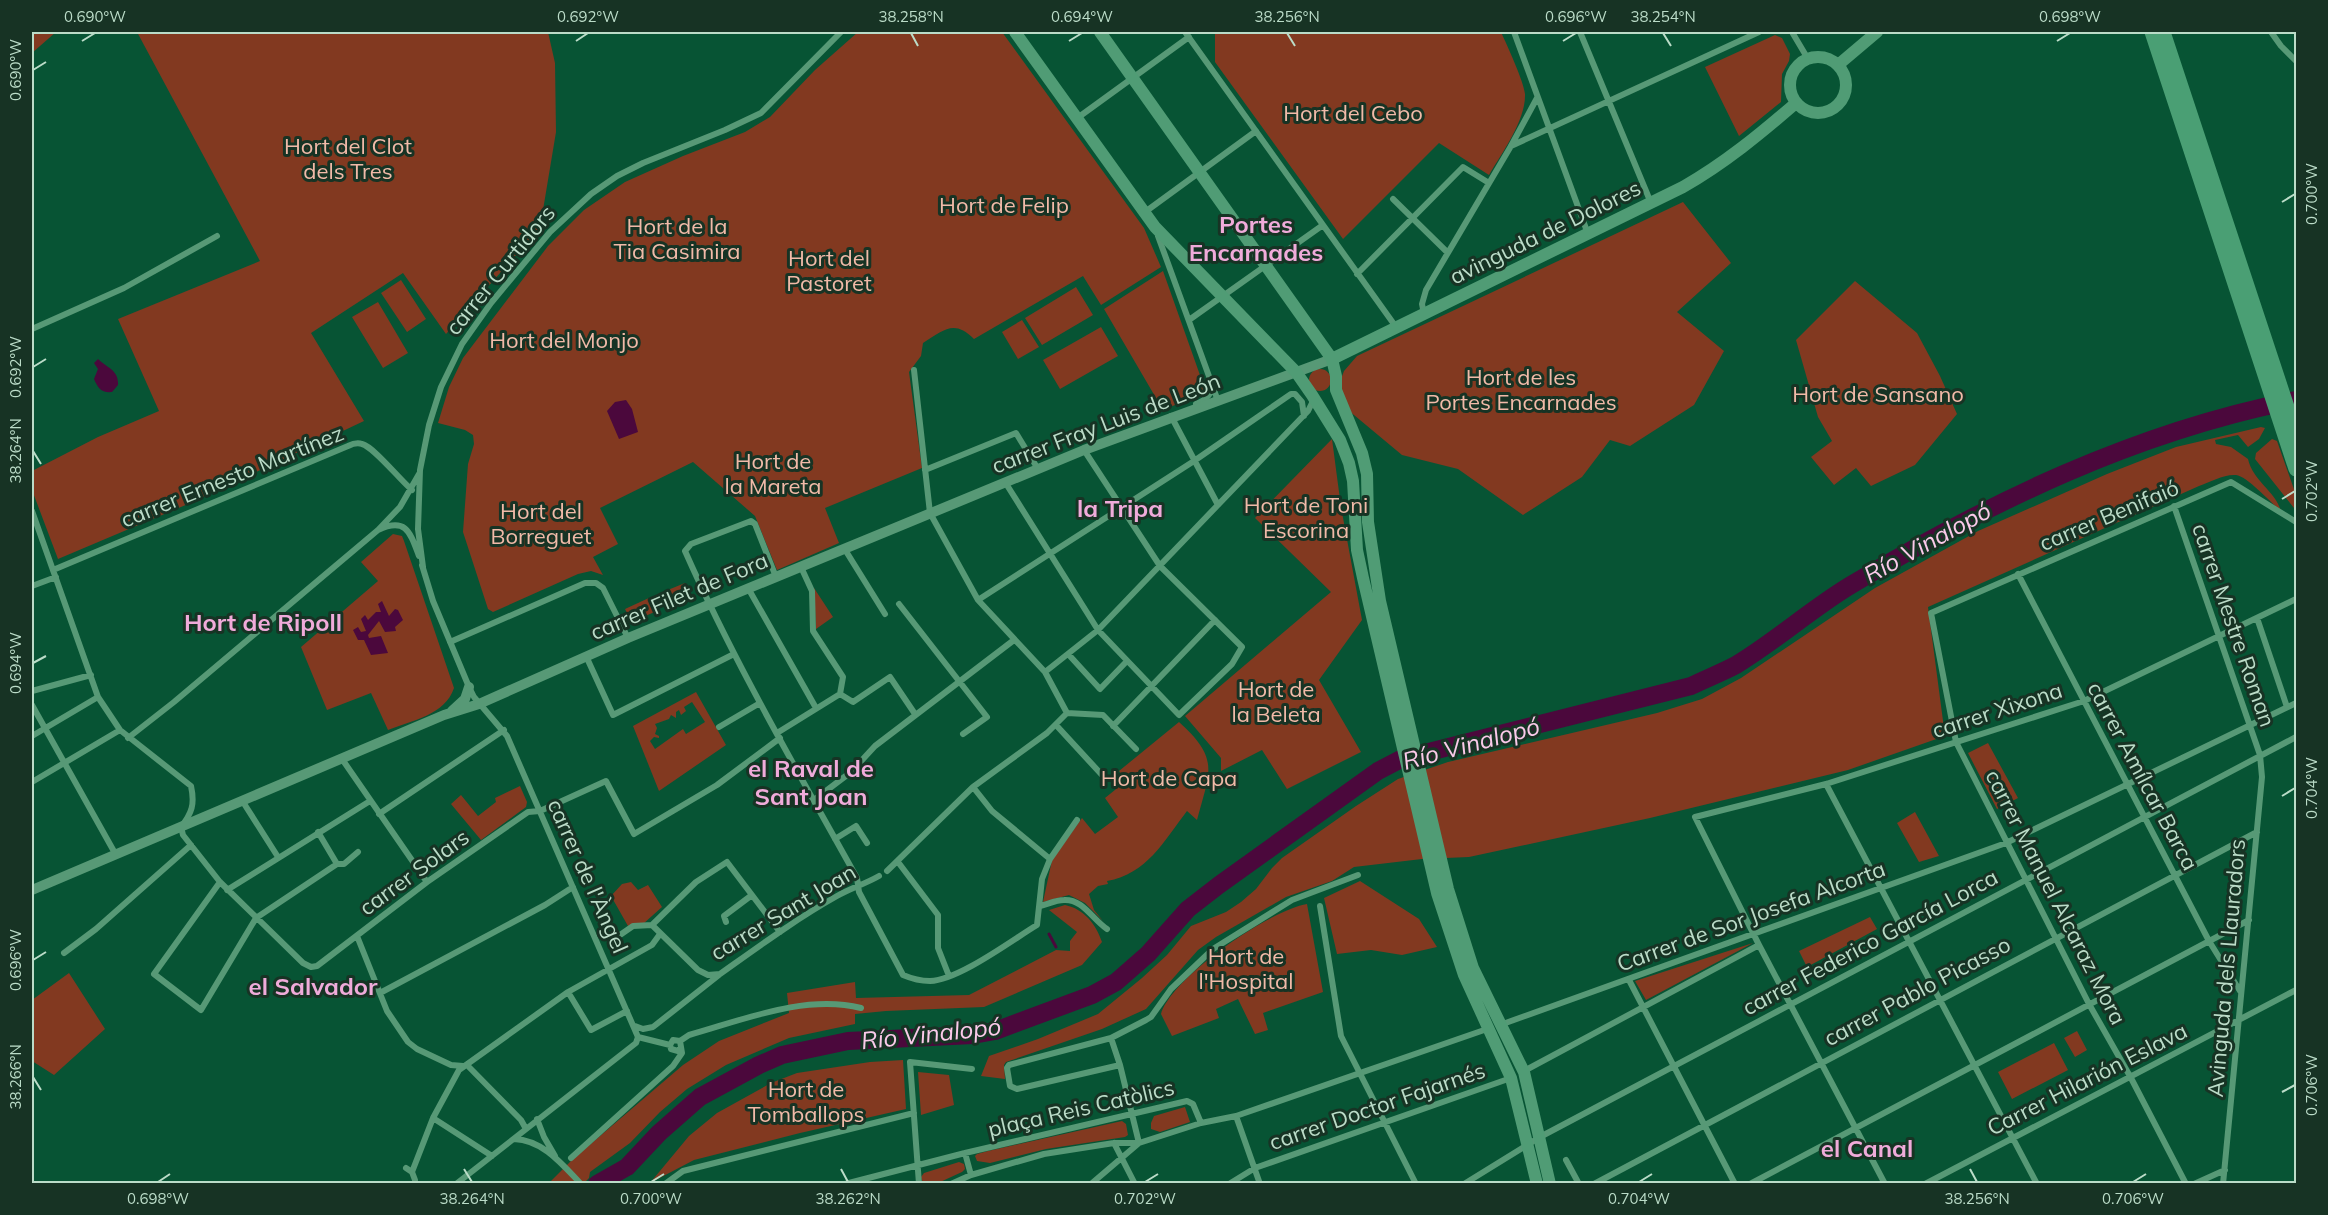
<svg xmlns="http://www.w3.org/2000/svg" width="2328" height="1215" font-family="Mulish,sans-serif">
<rect width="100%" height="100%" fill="#075434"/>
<!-- green -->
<path fill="#823920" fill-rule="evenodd" d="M32,32h24l-24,21z
M137,32h411l7,31 1,69 -16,96 -94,106 -43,-61 -92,60 53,88 -176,83 -130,55 -26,-69v-19l66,-34 61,-26 -41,-92 142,-58z
M858,32h144l142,196 17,39 -60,38 -18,-29 -109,63c-20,-20 -30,-9 -51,4l-2,13 -12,16 13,96 -97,40 14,35 -62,27 -22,-54 -62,-54 -93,46 18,36 -25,13 10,18 -12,-4 -13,3 -85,38 -5,-3 -25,-77 5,-68 6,-20 -1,-9 -8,-5 -27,-7 11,-36 14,-29 85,-112 36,-36 41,-28 58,-26 62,-24 25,-15 45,-47z
M1215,32h286c6,13 23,50 24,62 1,26 -23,59 -36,81l-50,-32 -96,96 -128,-177z
M1775,35l7,3 8,16 -1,7 -7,13 -1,28 -42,34 -34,-69z
M1683,202l48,61 -54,49 47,39 -30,54 -64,41 -20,-6 -28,37 -59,38 -65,-46 -56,-14 -54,-45 -8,-21 1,-10 3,-8 13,-15z
M1163,271l43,121 -43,18 -59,-101z
M401,280l25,39 -19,13 -26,-39z
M1855,281l62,52 23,43 17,38 -42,51 -44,21 -15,-18 -22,17 -23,-28 21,-16 -14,-24 -22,-77z
M1076,287l17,28 -51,30 -17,-27z
M378,302l30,51 -25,15 -31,-51z
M1022,320l17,27 -21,12 -16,-27z
M1101,327l17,29 -58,33 -17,-29z
M1309 380a11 11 0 1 1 22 0a11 11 0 1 1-22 0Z
M2261,427l4,1 -6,11 -11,8 -10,-12 -23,5 1,4 15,3 17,12c5,22 28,33 33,52 -10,-8 -34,-35 -45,-36 -12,-1 -26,7 -37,11l-271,121 17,129 -97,34 -198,48 -181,39 -47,2 -68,8 -22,14 -46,16 -70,40 -18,13 -52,59 -44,20 -96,33 -2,3 1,14 -24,-3 8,-20 49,-17 60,-25 44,-36 25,-23 24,-29 35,-14 15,-10 15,-13 16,-21 10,-10 74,-52 42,-27 50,-17 209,-49 45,-14 39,-21 134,-90 103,-57 129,-57 69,-27z
M1332,439l9,68 21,113 -43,60 42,72 -74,37 -25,-39 -41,21v-13l-36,-42 146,-124 -76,-74z
M2272,439l5,2 19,54v11l-2,2 -39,-49 1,-6z
M393,534l9,2 2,5 50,147c-9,27 -41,32 -66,42l-17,-37 -44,17 -26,-63 77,-66 -17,-19z
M685,583l5,13 -27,11 -5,-13z
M814,588l19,29 -17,12z
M651,597l6,14 -26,11 -6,-13z
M696,692l30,53 -67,46 -26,-65zM692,702l13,20 -19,12 -3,-5 -28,20 -5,-8 4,-4 5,1v-2l-4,-2 2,-6 -2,-4 14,-5 2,-4 5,3v-6l3,-2 2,5 5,-4 -2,-4z
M1179,722c41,37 31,49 18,98l-10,-9c-23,30 -40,63 -80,70l1,3 -10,2 -9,8 5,16 9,11 -18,-18 -16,-8 -26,7 9,-42 30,-42 13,16 23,-17 -13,-19 21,-17 -7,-10z
M1988,743l30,55 -21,11 -29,-56z
M520,786l7,16 -1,5 -45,33 -30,-36 10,-9 17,21 18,-14 -1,-4z
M1915,812l24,44 -20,6 -22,-39z
M1360,881l59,38 18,28 -35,8 -31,-5 -34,4 -13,-56z
M631,882l7,8 10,-5 14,22 -19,17 -15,2 -17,-30 11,-12z
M1307,904l16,88 -60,21 5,17 -13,4 -17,-35 -22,10 3,9 -47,18 -11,-22c11,-37 109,-104 146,-110z
M1065,905c19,4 31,19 37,37l-20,23 -98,42 -98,4 -31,3v10l-66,14 -63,27 -39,24 -27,23 -30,31 -40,29 -1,6 -5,5 -36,1 24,-24 111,-95 36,-24 70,-28 -2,-20 68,-11 1,16 113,-3 87,-45 14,1v-10l7,-9 -28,-22z
M1870,917l7,12 -70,38 -8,-16z
M1753,943l-107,57 -11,-19z
M69,973l36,56 -51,46 -22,-14v-61z
M2077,1031l10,19 -12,7 -11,-19z
M2054,1043l14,27 -56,29 -14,-27z
M903,1060l3,49 -106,24 -106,27 -44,23 39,-47 28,-23 54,-30 26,-10 73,-11z
M918,1072l31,3 5,30 -33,10z
M1185,1107l5,15 -30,10 -9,-3v-6l3,-7z
M1122,1121l4,3 2,11 -3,2 -79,12 -56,14 -13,-2 -2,-5 2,-2 11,-3z
M959,1162l5,2 1,5 -3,3 -24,11h-15l-2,-6 3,-4z"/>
<!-- water -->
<path fill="#4b083c" d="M98,359c9,9 21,11 20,26l-6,7c-11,1 -14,-4 -18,-13l4,-10 -4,-6z
M626,400l6,9 6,23 -19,7 -12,-28 8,-9z
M382,601l7,15 6,-7 3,1 5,10 -8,7 1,4 -11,1 -6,-11 -11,14 1,3 12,-2 7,17 -17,2 -7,-15h-6l-5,-10 5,-3 3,5 5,-1 -5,-12 4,-4 3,5 8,-8h5l-3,-8z"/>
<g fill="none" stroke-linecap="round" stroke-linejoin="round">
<!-- stream -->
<path stroke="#4b083c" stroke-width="3" d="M1049,934l7,13"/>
<!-- river -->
<path stroke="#4b083c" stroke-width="18" d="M597,1184l30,-17 32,-34 41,-36 59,-32 23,-10 66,-14 125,-6 22,-4 97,-36 24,-13 32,-28 40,-45 31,-24 159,-114 23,-12 290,-73c14,-7 30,-13 45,-21 40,-24 75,-56 115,-80 139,-83 286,-154 445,-185"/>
<!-- minor -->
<path stroke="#579976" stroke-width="6" d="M1185,32l211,295
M1514,32l74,202
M1580,32l71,171
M1792,32l16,27
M2271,32l10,14 15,15
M1076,119l113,-82
M1511,146l248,-114
M1393,199l54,53
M1145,212l111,-81
M1158,236l60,165
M1357,274l106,-107 26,16
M1424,314l-2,-10 4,-14 85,-144 26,-48
M1189,320l134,-95
M32,329l92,-41 93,-52
M914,370l16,143 48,87 67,72 22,41
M1196,404c9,-4 15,-8 16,-18
M1171,416l47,89
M925,470l91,-37 22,36
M1005,482l93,148 81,85 53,-51 10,-17 -82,-81 -76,-116
M2174,506l86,249 2,22 -39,407
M32,511l66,186 22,33 71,56c4,18 1,27 -10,41l2,8 37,47 83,81 8,4 6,-1 110,-84 101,-70 12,-1 66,-30 28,53 83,-49 63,-47
M378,530c28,-13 32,2 41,26
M844,548l41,66
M422,565l11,36 36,86 5,10 33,39 131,301
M423,567l-5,-38 2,-59 9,-45 12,-38 21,-43 29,-41 59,-71 41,-38 26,-18 26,-13 82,-33 36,-17 80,-81
M53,570l295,-124c4,-2 9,-4 14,-2 12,3 37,35 50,46
M2018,574l191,367 31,50
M776,577l-21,-53 -4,-3 -60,23 -6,7c50,113 112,219 172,327l2,14 44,83c7,3 19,6 27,6 29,-1 82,-41 107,-56l5,-46 8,-20 27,-39
M32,586l24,-9
M748,588l68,120
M978,600l216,-139 97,-67h4l7,8 2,14
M899,604l88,113 -24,17
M2257,618l30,89
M450,642l135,-59h11l7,5 25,50
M1069,655l31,34 27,-28
M586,656l27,59 121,-61
M1045,672l53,-42 210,-219 4,-8v-5
M32,691l59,-16
M840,694l13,8 37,-25 25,37
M32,705l84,150
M1067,713l36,2 33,34
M1056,725l46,50
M1113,726l102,-106
M719,727l41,-24
M777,733l63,-39 3,-17 -30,-46 -1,-40 -11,-24
M32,736l66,-39
M128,738l46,-36 204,-172 22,-23 19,-33
M342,759l85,123
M32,782l88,-52
M1826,784l211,400
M973,787l19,24 58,48
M814,800l37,-28 24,-26 139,-106
M243,802l35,55
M379,814l125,-84
M318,832l19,32
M835,839l21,-13 11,17
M898,862l40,53v33l11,28
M887,871l86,-84 74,-54 20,-20
M220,882l-66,92 47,36 55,-92 81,-54h7l14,-12
M227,890l143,-89
M1040,906c8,-2 16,-6 24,-6 19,-1 28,19 43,29
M1320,906l21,130 75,148
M726,922l-2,-6 28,-21
M652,925l46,45 10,5 12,-1c38,-27 76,-55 117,-78 14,-8 28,-12 42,-20
M620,935l13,-9 19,-1 44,-43 31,-20 53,70
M357,936l30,75 21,31 9,7 34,16 12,1
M64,953l32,-24 95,-84
M1629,980l106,204
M568,992l23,38 36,-19
M380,993l165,-88 28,-18
M1500,1025l506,-182 290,-140
M635,1026l8,3 10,-2 66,-52
M638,1037l32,8
M680,1041l9,-6c54,-15 116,-41 172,-27
M467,1065l54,55 5,9
M1120,1065l-103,24 -7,-3 -3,-18 2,-3 102,-27 35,-18 5,-3 20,-28 42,-40 79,-49 66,-25
M1524,1071l235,-126
M1236,1116l24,68
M433,1118l59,38
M537,1119l7,18 11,19
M514,1139c29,1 48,25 67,45
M1114,1143l21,41
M965,1153l6,22
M571,1158l102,-92 9,-13 -2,-12 -7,-1 -3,5 1,4 7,2 3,-3
M1566,1160l13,24
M406,1168l6,4 3,8
M412,1172l21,-54 26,-48 109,-78 84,-47 8,-11
M456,1184l180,-141 2,-6
M665,1184l18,-13 231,-58
M845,1184l120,-31 222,-52 6,3 8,19
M919,1184l-9,-122 62,7
M951,1184l20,-9 73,-21 70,-11h25l62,-20 35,-7 254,-88
M1091,1184l48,-41 -19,-78 -9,-27
M1229,1184l26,-16 256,-90
M1464,1184l76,-47 756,-400
M1594,1184l663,-352
M1750,1184l499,-264
M1885,1184l-126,-239 -64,-128 131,-33 258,-83 212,-102
M1925,1184l371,-194
M2186,1184l-55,-106 -42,-74 -133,-262 -25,-129 300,-131 65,40
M2194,1184l31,-14"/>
<!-- tertiary -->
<path stroke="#579976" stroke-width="10" d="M452,711l13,-12 4,-12
M32,890l412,-175 35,-11 149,-66 456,-188 248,-91"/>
<!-- secondary -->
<path stroke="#509c75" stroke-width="12" d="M1015,32l140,195 141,145 16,23 28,45 9,23 4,18 4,69 6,28 74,315 27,82 47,103 26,106
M1100,32l232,327 4,17v14l26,63 5,21 1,48 12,79 68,288 25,79 51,104 26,112
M1790 85a28 28 0 1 1 56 0a28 28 0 1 1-56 0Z
M1838,65l39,-33
M1332,359l351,-172c42,-24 77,-53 113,-84"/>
<!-- primary -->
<path stroke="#4a9f74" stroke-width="15" d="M2152,32l144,437
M2163,32l133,402"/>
</g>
<!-- ticks -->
<path fill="none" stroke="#bbdcc8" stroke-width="2" d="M911,33l7,13M1287,33l8,13M1663,33l8,13M82,41l13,-8M576,41l12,-8M1069,41l13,-8M1563,41l13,-8M2057,41l13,-8M33,70l13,-8M2282,202l13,-8M33,367l13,-8M33,451l8,13M2282,499l13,-8M33,663l13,-7M2282,796l13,-8M33,960l13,-8M33,1077l8,13M2282,1092l13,-7M464,1169l8,13M841,1169l7,13M1970,1169l7,13M158,1182l12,-8M651,1182l13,-8M1145,1182l13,-8M1639,1182l13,-8M2133,1182l13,-8"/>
<g text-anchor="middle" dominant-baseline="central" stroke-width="6" stroke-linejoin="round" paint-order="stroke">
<!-- park labels -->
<g font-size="22" fill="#f1baa8" stroke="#173324">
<text x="1353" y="113">Hort del Cebo</text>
<text x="348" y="146">Hort del Clot<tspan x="348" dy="25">dels Tres</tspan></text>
<text x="1004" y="205">Hort de Felip</text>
<text x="677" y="226">Hort de la<tspan x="677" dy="25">Tia Casimira</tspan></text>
<text x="829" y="258">Hort del<tspan x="829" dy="25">Pastoret</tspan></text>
<text x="564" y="340">Hort del Monjo</text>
<text x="1521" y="377">Hort de les<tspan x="1521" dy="25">Portes Encarnades</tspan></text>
<text x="1878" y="394">Hort de Sansano</text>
<text x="773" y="461">Hort de<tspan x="773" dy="25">la Mareta</tspan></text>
<text x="1306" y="505">Hort de Toni<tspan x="1306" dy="25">Escorina</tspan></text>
<text x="541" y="511">Hort del<tspan x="541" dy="25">Borreguet</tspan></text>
<text x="1276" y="689">Hort de<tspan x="1276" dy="25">la Beleta</tspan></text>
<text x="1169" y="778">Hort de Capa</text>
<text x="1246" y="956">Hort de<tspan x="1246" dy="25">l'Hospital</tspan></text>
<text x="806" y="1089">Hort de<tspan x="806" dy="25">Tomballops</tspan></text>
</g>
<!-- street labels -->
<g font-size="22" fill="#bbdcc8" stroke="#173324">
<text transform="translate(1545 232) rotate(-26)">avinguda de Dolores</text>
<text transform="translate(500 270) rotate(-51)">carrer Curtidors</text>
<text transform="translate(1106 423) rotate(-21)">carrer Fray Luis de León</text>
<text transform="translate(232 476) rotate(-22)">carrer Ernesto Martínez</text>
<text transform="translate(2109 515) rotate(-23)">carrer Benifaió</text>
<text transform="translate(679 596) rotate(-23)">carrer Filet de Fora</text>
<text transform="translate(2234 625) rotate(71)">carrer Mestre Roman</text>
<text transform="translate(1997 710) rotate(-18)">carrer Xixona</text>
<text transform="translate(2143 776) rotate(62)">carrer Amílcar Barca</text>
<text transform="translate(414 872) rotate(-36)">carrer Solars</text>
<text transform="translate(588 876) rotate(66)">carrer de l'Àngel</text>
<text transform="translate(2056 897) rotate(63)">carrer Manuel Alcaraz Mora</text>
<text transform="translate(783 912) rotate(-31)">carrer Sant Joan</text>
<text transform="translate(1751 916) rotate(-20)">Carrer de Sor Josefa Alcorta</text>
<text transform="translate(1870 942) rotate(-28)">carrer Federico García Lorca</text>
<text transform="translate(2226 968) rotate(-85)">Avinguda dels Llauradors</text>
<text transform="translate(1917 991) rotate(-28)">carrer Pablo Picasso</text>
<text transform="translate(2087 1079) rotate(-27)">Carrer Hilarión Eslava</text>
<text transform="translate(1377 1106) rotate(-19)">carrer Doctor Fajarnés</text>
<text transform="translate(1081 1108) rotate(-13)">plaça Reis Catòlics</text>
</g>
<!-- neighbourhood labels -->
<g font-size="24" font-weight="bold" fill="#f0abda" stroke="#173324">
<text x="1256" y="224">Portes<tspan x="1256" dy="28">Encarnades</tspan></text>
<text x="1120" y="508">la Tripa</text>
<text x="263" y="622">Hort de Ripoll</text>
<text x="811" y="768">el Raval de<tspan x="811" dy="28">Sant Joan</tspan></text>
<text x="313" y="986">el Salvador</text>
<text x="1867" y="1148">el Canal</text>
</g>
<!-- water labels -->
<g font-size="24" font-style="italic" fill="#fbcaea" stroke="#173324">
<text transform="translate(1927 542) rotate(-29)">Río Vinalopó</text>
<text transform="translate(1471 743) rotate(-15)">Río Vinalopó</text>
<text transform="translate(931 1033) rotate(-6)">Río Vinalopó</text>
</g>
</g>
<!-- border -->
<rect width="2328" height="1215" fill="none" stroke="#173324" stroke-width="66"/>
<rect x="33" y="33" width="2262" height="1149" fill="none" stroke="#bbdcc8" stroke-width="2"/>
<g font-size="15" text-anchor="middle" fill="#bbdcc8">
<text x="95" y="22">0.690°W</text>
<text x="588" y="22">0.692°W</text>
<text x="911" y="22">38.258°N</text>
<text x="1082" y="22">0.694°W</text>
<text x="1287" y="22">38.256°N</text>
<text x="1576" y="22">0.696°W</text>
<text x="1663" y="22">38.254°N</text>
<text x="2070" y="22">0.698°W</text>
<text transform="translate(16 70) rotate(-90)" y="5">0.690°W</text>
<text transform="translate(2312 194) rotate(-90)" y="5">0.700°W</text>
<text transform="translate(16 367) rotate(-90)" y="5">0.692°W</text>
<text transform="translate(16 451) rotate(-90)" y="5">38.264°N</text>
<text transform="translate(2312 491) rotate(-90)" y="5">0.702°W</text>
<text transform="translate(16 663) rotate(-90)" y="5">0.694°W</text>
<text transform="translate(2312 788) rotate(-90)" y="5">0.704°W</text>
<text transform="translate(16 960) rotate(-90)" y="5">0.696°W</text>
<text transform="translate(16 1077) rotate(-90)" y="5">38.266°N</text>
<text transform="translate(2312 1085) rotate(-90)" y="5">0.706°W</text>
<text x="158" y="1204">0.698°W</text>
<text x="472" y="1204">38.264°N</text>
<text x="651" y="1204">0.700°W</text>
<text x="848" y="1204">38.262°N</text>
<text x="1145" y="1204">0.702°W</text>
<text x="1639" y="1204">0.704°W</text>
<text x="1977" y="1204">38.256°N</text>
<text x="2133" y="1204">0.706°W</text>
</g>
</svg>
